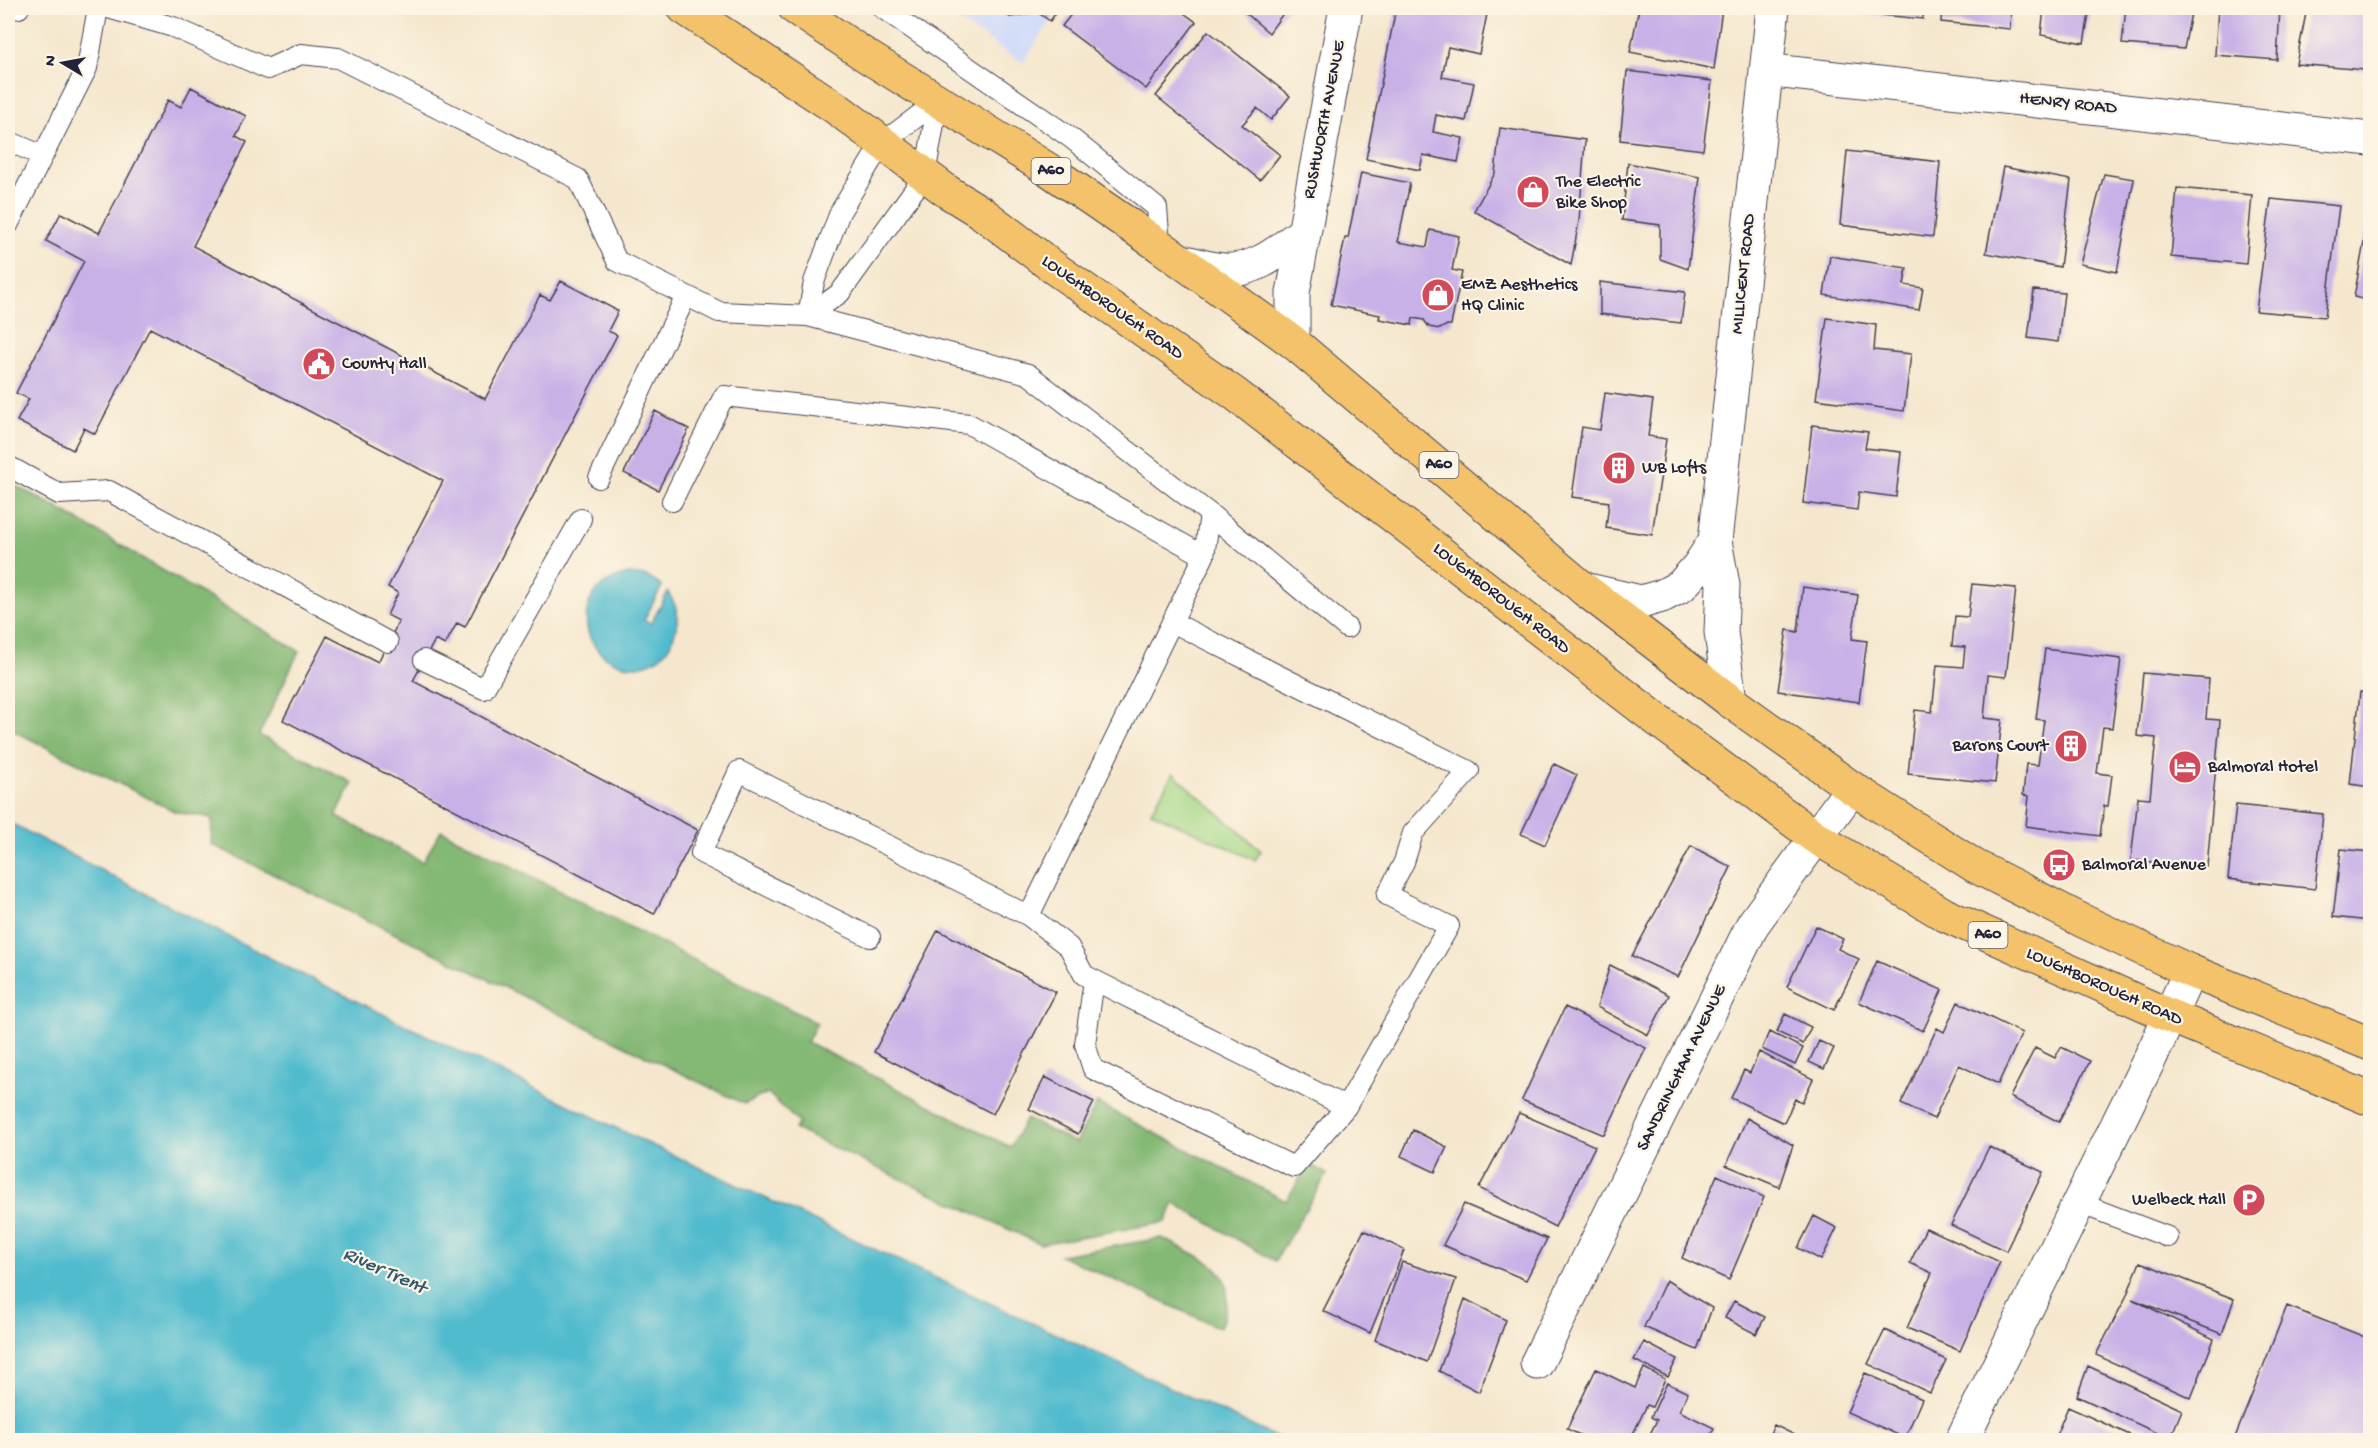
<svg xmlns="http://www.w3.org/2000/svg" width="2378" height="1448" font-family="'Gochi Hand',sans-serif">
<rect width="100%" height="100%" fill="#fcf5e5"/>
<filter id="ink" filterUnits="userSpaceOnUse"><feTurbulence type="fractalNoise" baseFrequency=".0167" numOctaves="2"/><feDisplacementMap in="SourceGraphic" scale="12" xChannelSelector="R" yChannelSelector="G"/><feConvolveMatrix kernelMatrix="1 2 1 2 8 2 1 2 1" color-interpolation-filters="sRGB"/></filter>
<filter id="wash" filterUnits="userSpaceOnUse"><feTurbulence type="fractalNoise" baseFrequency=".008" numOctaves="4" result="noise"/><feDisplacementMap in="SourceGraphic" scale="24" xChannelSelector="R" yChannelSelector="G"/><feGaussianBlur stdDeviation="1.35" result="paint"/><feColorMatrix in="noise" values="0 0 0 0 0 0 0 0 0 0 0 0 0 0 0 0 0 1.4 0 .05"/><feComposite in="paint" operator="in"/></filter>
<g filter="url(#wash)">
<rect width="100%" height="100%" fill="#f5e7cd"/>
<!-- built -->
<path fill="#cfdafa" d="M939,8h120l-36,55z"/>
<!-- green -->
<path fill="#a6d887" stroke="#647d61" stroke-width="1.5" d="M1173,773l88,78 -6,9 -104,-48z"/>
<!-- forest -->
<path fill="#84b874" stroke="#536d58" stroke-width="1.5" d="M8,482l46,24 245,145 -40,84 94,48 -17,33 87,46 18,-32 376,193 -10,19 203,105 16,-28 50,24 21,-40 189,98 23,-37 18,10 -52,87 -101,-58 -8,19 -126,22 -246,-115 5,-6 -31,-30 -24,11 -533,-260 1,-26 -36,-6 -168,-84z
M1162,1238c46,24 81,29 58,90l-160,-73z"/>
<!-- water -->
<path fill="#51bbce" stroke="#3a6e84" stroke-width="1.5" d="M629,574l17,2 16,10 -18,34 7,3 17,-31c2,5 6,10 8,16 3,9 1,18 -2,27 -17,53 -95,33 -87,-24 4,-23 22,-32 42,-37z
M8,822l283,147 333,163 658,308h-1274z"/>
<g id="blocks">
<!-- building -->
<path fill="#c8b1e7" d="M995,8h64l-9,13 -13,-9 -27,5z
M1076,8h101l19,14 -50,67 -84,-63z
M1240,8h47l-18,25z
M1396,8h59l32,6 -8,40 -31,-7 -6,30 32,6 -8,38 -30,-6 -3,17 30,6 -5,24 -35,-7 -3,15 -54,-11z
M1639,8h83l-8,61 -84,-17z
M1861,8h63l-1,11 -63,-6z
M1942,8h69l-1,21 -69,-7z
M2044,8h46l-6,35 -43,-8z
M2126,8h66l-8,41 -62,-5z
M2218,8h62l-3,52 -62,-5z
M2307,8h63l-5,62 -69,-6z
M1208,31l82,65 -19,24 -14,-12 -15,17 38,30 -20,25 -104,-84z
M1627,71l85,10 -9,69 -83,-10z
M191,87l55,29 -10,20 11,6 -54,104 292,153 55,-104 10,5 11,-19 57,30 -10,20 9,4 -152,292 -8,-4 -12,22 -10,-5 -22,41 285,149 -44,84 -371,-194 44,-84 51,26 21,-41 -12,-6 11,-22 -10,-6 55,-106 -293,-153 -55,106 -11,-6 -11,22 -56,-29 12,-22 -13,-6 68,-132 -38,-20 15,-28 38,20 69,-133 13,7z
M1500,128l85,12 -6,81 -8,44 -97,-54 21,-38z
M1847,151l93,11 -7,75 -93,-12z
M1628,163l72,14 -12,92 -28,-10v-34l-38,-5z
M2003,167l68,13 -11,87 -74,-14z
M1361,173l49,10 -12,59 29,5 3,-17 29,6 -7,34 10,2 -11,53h-4l-7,4 -11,-2 -5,-7 -11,-2 -1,7 -33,-6 1,-4 -49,-10 14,-67h3z
M2104,174l30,5 -17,93 -37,-8z
M2177,188l75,7 -6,69 -75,-7z
M2271,199l68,7 -14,111 -69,-6z
M2369,215h1v86l-16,-4z
M1830,256l77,12 -3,17 19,3 -4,22 -95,-15z
M1600,282l85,10 -4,31 -81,-9z
M2034,290l30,3 -6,49 -30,-4z
M1827,318l49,7 -2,25 37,4 -7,57 -88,-12z
M1605,393l48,7 -5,36 18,3 -14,96 -46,-7 3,-26 -37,-5 10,-70 18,3z
M655,411l34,18 -31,61 -34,-17z
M1812,425l56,7 -3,16 36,4 -5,45 -37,-5 -2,18 -54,-7z
M1972,584l44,4 -10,89 -18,-2 -4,43 18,2 -7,63 -87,-9 7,-64 17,2 5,-47 26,2 2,-20 -13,-1 3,-30 13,1z
M1803,587l55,8 -6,44 15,2 -8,61 -81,-11 9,-61 11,2z
M2045,649l76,10 -9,69 -9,-1 -6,46 15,2 -4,31h-4l-4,30 -74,-10 3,-30 -6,-1 3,-31 12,1 6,-45 -8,-1z
M2143,673l66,6 -3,40 14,1 -13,147 -76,-7 7,-63 12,1 6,-60 -19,-2z
M2360,692l10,1v94l-20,-3z
M1554,764l23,11 -32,70 -24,-11z
M2236,805l87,9 -8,75 -87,-10z
M1691,846l40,21 -53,110 -46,-21z
M2341,849l29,3v69l-37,-4z
M1816,926l27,13 -5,10 21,10 -25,51 -47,-23z
M938,930l118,62 -63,122 -119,-62z
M1877,961l65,29 -19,41 -64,-29z
M1610,965l59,30 -21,40 -51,-28z
M1958,1002l64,31 -24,51 -39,-19 -25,54 -33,-15 36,-76 7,4z
M1565,1007l81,41 -42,87 -82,-35z
M1785,1014l26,13 -8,17 -26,-12z
M1769,1032l34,16 -8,17 -33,-16z
M1819,1041l15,7 -10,21 -15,-7z
M2061,1047l29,14 -31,61 -49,-25 25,-49 20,10z
M1759,1052l54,27 -11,23 -7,-3 -11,24 -53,-25 13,-28 6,3z
M1045,1077l49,25 -16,32 -49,-25z
M1519,1113l76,33 -40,81 -76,-39z
M1747,1118l46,27 -14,42 -53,-22z
M1413,1130l34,17 -12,25 -34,-16z
M1989,1147l54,25 -37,79 -55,-26z
M1717,1175l47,22 -35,83 -47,-22z
M1464,1204l83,35 -21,41 -83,-35z
M1814,1216l23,12 -16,32 -23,-12z
M1926,1228l74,34 -40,89 -53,-23 25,-55 -22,-10z
M1364,1230l40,20 -34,83 -47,-22z
M1402,1262l54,17 -29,83 -52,-22z
M2140,1262l94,37 -12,35 -90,-35 82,40 -23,59 -95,-43 30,-58z
M1666,1280l46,28 -15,42 -53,-23z
M1465,1299l41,21 -27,72 -40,-21z
M1734,1301l31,16 -9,17 -31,-16z
M2287,1306l83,33v101h-136z
M1885,1330l61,30 -16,33 -62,-29z
M1644,1342l33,17 -9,18 -34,-17z
M2088,1366l94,44 -12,29 -93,-43z
M1644,1368l21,11 -13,28 -5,-2 -17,35h-39l-24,-11 29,-60 39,19z
M1865,1373l57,26 -17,39 -58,-26z
M1667,1383l21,10 -9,18 35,17 -6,12h-61l10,-20 -6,-3z
M2068,1407l73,33h-87z
M1774,1425l23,11 -2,4h-28z"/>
</g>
</g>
<g filter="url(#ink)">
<use href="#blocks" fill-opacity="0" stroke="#424051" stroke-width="1.5"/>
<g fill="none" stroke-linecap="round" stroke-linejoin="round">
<!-- lane casing -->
<g stroke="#424051" stroke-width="22">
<path id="lane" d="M108,8l65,19 95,42 33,-15 37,4 240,121 39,82 102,51 89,4 220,58 182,140 137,114
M882,8l189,130 86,70 3,38
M8,10l11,-2
M8,141l35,15
M8,225l79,-157 11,-60
M808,316l6,-34 26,-70 42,-69 56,-42
M808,316l32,-23 85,-118 13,-74
M8,466l51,28 50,-3 279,151
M599,478l87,-182
M672,501l52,-105 245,28 235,132
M1172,622l297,149 -56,62 -9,29 -17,33 62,31 -103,181 -52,60 -201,-98 -8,-25 9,-64 252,127
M424,660l60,29 97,-170
M870,937l-169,-84 38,-82 290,145
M1094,980l-10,-5 -15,-28 -40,-31 175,-360 6,-42
M2079,1203l89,34"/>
</g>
<!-- street casing -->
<g stroke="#424051" stroke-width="35">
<path id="street" d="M1766,70l604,69
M1182,261c13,3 28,8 42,9 31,2 55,-19 79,-37
M1293,342v-49l53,-285
M1584,589l57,13 21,-6 19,-10 17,-19 17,-26
M1730,701l-9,-69 2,-47 -8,-44 58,-533
M1537,1363l216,-439 99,-136
M1962,1440l194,-394 34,-75"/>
</g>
<!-- primary casing -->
<g stroke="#424051" stroke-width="35">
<path id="primary" d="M684,8l152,100 112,84 34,21 75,57 178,124 417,322 163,121 130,78 225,101 200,83
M795,8l73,49 181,113 111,76 133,96 291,247 146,112 122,87 123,78 110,56 105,49 180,73"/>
</g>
<!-- lane -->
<use href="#lane" stroke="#fff" stroke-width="20"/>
<!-- street -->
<use href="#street" stroke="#fff" stroke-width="33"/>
<!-- primary -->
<use href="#primary" stroke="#f3c26a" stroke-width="33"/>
</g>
</g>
<!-- icons -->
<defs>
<g id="shop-disc" transform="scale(1.725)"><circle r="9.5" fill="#d1495b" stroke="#fcf5e5"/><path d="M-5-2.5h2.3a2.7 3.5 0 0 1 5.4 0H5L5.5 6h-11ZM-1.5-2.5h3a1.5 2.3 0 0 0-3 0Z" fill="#fff"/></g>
<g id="civic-disc" transform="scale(1.725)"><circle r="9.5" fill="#d1495b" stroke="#fcf5e5"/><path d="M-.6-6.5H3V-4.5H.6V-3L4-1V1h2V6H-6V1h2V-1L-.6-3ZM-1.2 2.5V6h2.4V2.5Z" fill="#fff"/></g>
<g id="building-disc" transform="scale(1.725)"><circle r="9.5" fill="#d1495b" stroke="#fcf5e5"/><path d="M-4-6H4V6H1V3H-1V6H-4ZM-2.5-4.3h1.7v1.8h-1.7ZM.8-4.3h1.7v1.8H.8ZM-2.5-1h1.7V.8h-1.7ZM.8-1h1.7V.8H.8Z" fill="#fff"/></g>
<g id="hotel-disc" transform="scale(1.725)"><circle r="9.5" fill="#d1495b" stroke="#fcf5e5"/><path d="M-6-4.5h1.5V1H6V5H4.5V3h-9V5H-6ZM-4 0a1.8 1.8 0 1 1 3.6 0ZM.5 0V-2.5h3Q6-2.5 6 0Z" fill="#fff"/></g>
<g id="bus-disc" transform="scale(1.725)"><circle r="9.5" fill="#d1495b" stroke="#fcf5e5"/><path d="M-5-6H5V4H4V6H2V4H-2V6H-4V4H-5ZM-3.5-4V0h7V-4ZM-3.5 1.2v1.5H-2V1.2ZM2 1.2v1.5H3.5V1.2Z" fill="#fff"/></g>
<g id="parking-disc" transform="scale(1.725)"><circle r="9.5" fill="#d1495b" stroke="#fcf5e5"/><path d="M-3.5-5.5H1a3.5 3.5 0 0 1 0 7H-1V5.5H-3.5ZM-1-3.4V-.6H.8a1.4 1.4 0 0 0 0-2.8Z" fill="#fff"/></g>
</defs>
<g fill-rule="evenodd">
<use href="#shop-disc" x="1533" y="192"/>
<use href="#shop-disc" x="1438" y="295"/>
<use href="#civic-disc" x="319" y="364"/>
<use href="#building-disc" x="1619" y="468"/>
<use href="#building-disc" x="2071" y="746"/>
<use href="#hotel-disc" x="2185" y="767"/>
<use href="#bus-disc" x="2059" y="865"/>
<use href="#parking-disc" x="2249" y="1200"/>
</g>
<g text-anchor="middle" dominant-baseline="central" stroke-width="4.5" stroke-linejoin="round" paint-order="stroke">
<!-- shield labels -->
<g fill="#fcf5e5" stroke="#63616e" stroke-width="1.5">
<rect x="1031.5" y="158" width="39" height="26" rx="4.5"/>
<rect x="1419.5" y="452" width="39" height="26" rx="4.5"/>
<rect x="1968.5" y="922" width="39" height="26" rx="4.5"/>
</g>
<g font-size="16" font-weight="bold" fill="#22223b">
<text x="1051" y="171">A60</text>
<text x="1439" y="465">A60</text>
<text x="1988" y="935">A60</text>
</g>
<!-- street labels -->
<g font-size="18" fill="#22223b" stroke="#fcf5e5">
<text transform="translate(2068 104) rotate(6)">HENRY ROAD</text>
<text transform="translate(1325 120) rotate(-79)">RUSHWORTH AVENUE</text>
<text transform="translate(1744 274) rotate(-84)">MILLICENT ROAD</text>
<text transform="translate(1112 308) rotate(35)">LOUGHBOROUGH ROAD</text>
<text transform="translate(1501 599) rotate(38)">LOUGHBOROUGH ROAD</text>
<text transform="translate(2104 987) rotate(24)">LOUGHBOROUGH ROAD</text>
<text transform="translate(1682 1068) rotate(-64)">SANDRINGHAM AVENUE</text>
</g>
<!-- poi labels -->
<g font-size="18" fill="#22223b" stroke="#fcf5e5" text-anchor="start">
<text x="1556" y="182">The Electric<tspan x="1556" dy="21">Bike Shop</tspan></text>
<text x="1461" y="285">EMZ Aesthetics<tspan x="1461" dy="21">HQ Clinic</tspan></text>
<text x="342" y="364">County Hall</text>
<text x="1642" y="468">WB Lofts</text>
<text x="2048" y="746" text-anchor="end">Barons Court</text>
<text x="2208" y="767">Balmoral Hotel</text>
<text x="2082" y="865">Balmoral Avenue</text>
<text x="2226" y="1200" text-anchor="end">Welbeck Hall</text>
</g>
<!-- water labels -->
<g font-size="20" font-style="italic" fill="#32586e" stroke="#fcf5e5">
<text transform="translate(384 1272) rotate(24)">River Trent</text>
</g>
</g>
<!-- margin -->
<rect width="2378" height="1448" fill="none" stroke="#fcf5e5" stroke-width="30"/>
<!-- north arrow -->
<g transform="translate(63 63) rotate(280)" stroke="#fcf5e5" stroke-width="4.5" paint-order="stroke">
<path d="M0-4.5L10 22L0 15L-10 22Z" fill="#22223b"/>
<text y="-9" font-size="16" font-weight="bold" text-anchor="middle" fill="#22223b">N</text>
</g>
</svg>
